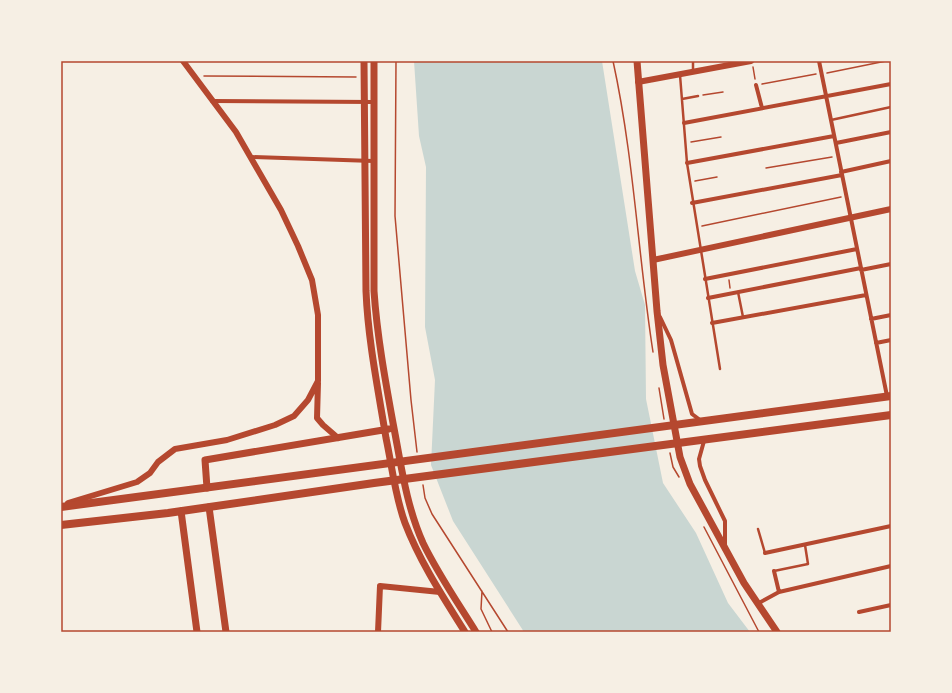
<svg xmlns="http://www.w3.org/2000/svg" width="952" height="693" font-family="'Noto Sans',sans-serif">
<rect width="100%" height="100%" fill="#f6efe4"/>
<!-- water -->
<path fill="#c9d6d2" d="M414,61h188l33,210 10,34 1,94 17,84 33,50 32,70 22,29h-226l-71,-111 -22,-56 4,-85 -10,-53 1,-160 -7,-31z"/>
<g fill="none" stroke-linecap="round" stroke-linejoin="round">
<!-- path -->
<path stroke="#b5482f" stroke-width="1.5" d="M396,61l-1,155 16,184 6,52
M613,61c21,96 25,195 40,291
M753,67l2,12
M827,73l59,-12
M204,76l152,1
M762,84l54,-10
M703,95l20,-3
M691,142l30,-5
M766,168l66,-11
M695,181l22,-4
M702,226l139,-29
M729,280l1,8
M659,388l5,31
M670,453l3,14 6,10
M423,485l2,13 7,16 76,118
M704,527l55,105
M482,591l-1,18 11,23"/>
<!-- service -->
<path stroke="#b5482f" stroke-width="2.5" d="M693,61v9
M680,75l7,88 33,206
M682,99l16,-3
M831,120l60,-13
M738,292l5,25
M758,529l7,24
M774,571l34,-7 -3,-19"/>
<!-- minor -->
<path stroke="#b5482f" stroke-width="4" d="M819,61l68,335
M756,85l6,23
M212,101l161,1
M684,123l207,-39
M836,143l55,-11
M251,157l122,4
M687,163l147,-27
M841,172l50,-11
M692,203l150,-28
M861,270l30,-6
M705,279l152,-30
M708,298l153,-30
M660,317l11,23 21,74 8,6
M871,319l20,-4
M712,323l154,-28
M876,343l15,-3
M704,441l-5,18 1,7 5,14 20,41v25
M765,553l126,-27
M779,592l112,-26
M757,604l22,-12 -5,-21
M859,612l32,-7"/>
<!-- tertiary -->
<path stroke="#b5482f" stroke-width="6" d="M638,82l113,-21
M653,260l238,-51
M318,383l-1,35 6,7 15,13
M68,503l69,-21 13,-9 8,-11 17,-13 52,-9 48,-15 19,-9 14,-16 10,-19v-66l-6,-35 -14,-34 -17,-36 -45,-78 -53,-71
M378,632l2,-46 60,6"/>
<!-- secondary -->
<path stroke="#b5482f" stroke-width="7" d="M364,61l2,230c2,49 12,98 20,147 6,28 9,58 19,85 15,39 38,74 60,109
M374,61v230c3,44 11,88 19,132 8,41 13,82 30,120 15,31 35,60 53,89
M637,61l20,250 6,54 17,92 10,27 54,99 33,49
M207,488l-2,-28 184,-31
M209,507l17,125
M181,511l16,121"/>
<!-- trunk -->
<path stroke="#b5482f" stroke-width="8" d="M61,507l830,-111
M61,525l107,-12 206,-30 517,-68"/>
</g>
<!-- border -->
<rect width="952" height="693" fill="none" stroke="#f6efe4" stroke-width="124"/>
<rect x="62" y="62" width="828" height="569" fill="none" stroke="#b5482f" stroke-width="1.5"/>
</svg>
